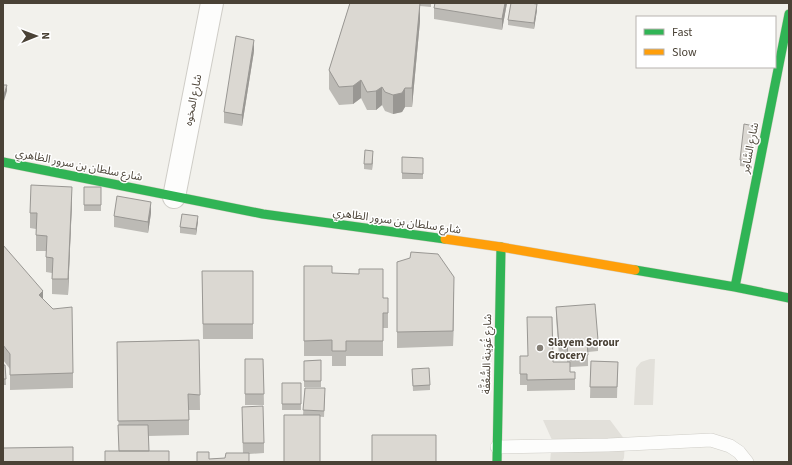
<svg xmlns="http://www.w3.org/2000/svg" width="792" height="465" font-family="'Source Sans 3','Noto Sans Arabic',sans-serif">
<rect width="100%" height="100%" fill="#f2f1ec"/>
<!-- parking -->
<path fill="#e2e0da" d="M650,359h5l-2,46h-19l2,-37 5,-6z
M543,420h67l15,20 -1,18 -2,4h-72l2,-22z"/>
<g fill="none" stroke-linecap="round" stroke-linejoin="round">
<!-- lane casing -->
<g stroke="#cfcdc7" stroke-width="14">
<path id="lane" d="M497,447l111,-2 103,-5 19,6 9,6 8,10"/>
</g>
<!-- street casing -->
<g stroke="#cfcdc7" stroke-width="24">
<path id="street" d="M174,197l38,-194"/>
</g>
<!-- fast casing -->
<g stroke="#d4d0c3" stroke-width="10">
<path id="fast" d="M3,162l260,52 182,25
M635,270l100,17 54,11
M735,287l54,-273
M497,462l4,-215"/>
</g>
<!-- slow casing -->
<g stroke="#d4d0c3" stroke-width="10">
<path id="slow" d="M445,239l56,8 134,23"/>
</g>
<!-- lane -->
<use href="#lane" stroke="#fdfdfc" stroke-width="13"/>
<!-- street -->
<use href="#street" stroke="#fdfdfc" stroke-width="22"/>
<!-- fast -->
<use href="#fast" stroke="#30b455" stroke-width="9"/>
<!-- slow -->
<use href="#slow" stroke="#ff9f0a" stroke-width="9"/>
</g>
<!-- wall -->
<path fill="#bcbab5" d="M350,3h81v4l-11,-1v15l-8,86h-7l-3,5 -9,2 -8,-3 -3,-6 -6,5h-9l-6,-12 -8,6 -14,1 -10,-16v-19z
M435,3h72l-5,27 -68,-11v-11z
M537,10l-3,19 -26,-4v-5z
M254,51l-12,75 -18,-3v-11z
M754,131l-5,36 -9,-1v-6z
M373,157l-1,13 -8,-1v-5z
M402,157l21,1v21h-21z
M84,187h17v24h-17z
M72,202l-4,93 -16,-1v-21l-6,-1v-21h-10v-22l-6,-1v-15z
M151,213l-3,20 -34,-6v-11z
M198,221l-2,14 -16,-2v-6z
M3,245l40,54 30,74v15l-63,2v-21l-7,-9z
M397,262l57,30 -1,54 -56,2z
M304,266l28,7 51,25 5,15v15h-5v28h-37v10h-14v-10h-28z
M202,271h51v68h-50z
M556,307l42,33v11l-10,1v14l-18,1v5h5v18l-48,1v-6h-7v-29l33,6h14v-6h-8l-3,-38z
M199,340l1,70h-11v25l-41,1 1,15h-30l-2,-109z
M245,359h18l1,46h-19z
M321,360v27h-17v-26z
M591,361l27,1 -1,36h-27z
M3,365h2l1,20h-3z
M412,369l18,16v5l-17,1z
M282,383h19v27h-19z
M305,388l20,6 -1,23 -21,-2z
M242,418l22,25v10l-15,1v8h-52l12,-3 16,-1 18,-5z"/>
<!-- shaded-wall -->
<path fill="#999793" d="M420,3v18l-8,86v-19z
M505,3h2l-5,27v-11z
M537,4v6l-3,19v-6z
M254,40v11l-12,75v-11z
M361,80v18l-8,6v-18z
M7,85v6l-4,13v-6z
M382,87v18l-6,5v-19z
M405,88v19l-3,5 -9,2v-19z
M754,126v5l-5,36v-6z
M373,151v6l-1,13v-6z
M72,187v15l-4,93v-16z
M151,202v11l-3,20v-11z
M198,216v5l-2,14v-6z
M454,277v15l-1,54v-15z
M43,291v15l-4,-11z"/>
<!-- building -->
<path fill="#dbd8d2" stroke="#999793" d="M350,3h70l-8,85h-7l-3,5 -9,2 -8,-3 -3,-5 -6,4 -9,1 -6,-12 -8,6 -14,1 -10,-17z
M435,3h70l-3,16 -68,-11z
M511,3h19l7,1 -3,19 -26,-3z
M236,36l18,4 -12,75 -18,-3z
M3,85h4l-4,13z
M744,124l10,2 -5,35 -9,-1z
M365,150l8,1 -1,13h-8z
M402,157l21,1v16l-21,-1z
M31,185l41,2 -4,92h-16l1,-21 -7,-1 1,-21 -11,-1 1,-22h-7z
M84,187h17v18h-17z
M117,196l34,6 -3,20 -34,-6z
M182,214l16,2 -2,13 -16,-2z
M3,245l40,46 -4,4 14,14 19,-2 1,66 -63,2v-21l-7,-9z
M411,252l27,2 16,23 -1,54 -56,1v-70l13,-4z
M304,266h28v7l27,1v-5h24v29h5v15h-5v28h-37v10h-14v-11l-28,1z
M202,271h51v53h-50z
M595,304l3,36 -11,1 1,14 -20,1 -1,-11h-8l-3,-38z
M527,317h25l1,45h17v10h5v7l-48,1v-6h-7v-18h8z
M199,340l1,55 -12,-1 1,26 -71,1 -1,-79z
M245,359h18l1,35h-19z
M321,360v21h-17v-20z
M591,361l27,1 -1,25h-27z
M3,365h2l1,14h-3z
M429,368l1,17 -17,1 -1,-17z
M282,383h19v21h-19z
M305,388h20l-1,23 -21,-1z
M263,406l1,37h-21l-1,-36z
M284,415h36v47h-36z
M118,425h30l1,26h-30z
M372,435h64v27h-64z
M73,447v15h-70v-14z
M105,451h64v11h-64z
M197,452h12v7l16,-1 1,-5h23v9h-52z"/>
<!-- markers -->
<circle fill="#857f76" stroke="#fff" stroke-width="1.5" cx="540" cy="348" r="4"/>
<g text-anchor="middle" dominant-baseline="central" stroke-width="3" stroke-linejoin="round" paint-order="stroke">
<!-- street labels -->
<g font-size="11" fill="#4a4236" stroke="#fff">
<text transform="translate(193 100) rotate(-79)">شارع المخوه</text>
<text transform="translate(750 148) rotate(-79)">شارع السَّامِر</text>
<text transform="translate(79 165) rotate(11)">شارع سلطان بن سرور الظاهري</text>
<text transform="translate(397 221) rotate(8)">شارع سلطان بن سرور الظاهري</text>
<text transform="translate(487 354) rotate(-89)">شارع غُوَينة السُّعُفَّة</text>
</g>
<!-- poi labels -->
<g font-size="11" font-weight="bold" fill="#4a4236" stroke="#fff" text-anchor="start">
<text x="548" y="342">Slayem Sorour<tspan x="548" dy="13">Grocery</tspan></text>
</g>
</g>
<!-- border -->
<rect width="792" height="465" fill="none" stroke="#4a4236" stroke-width="8"/>
<!-- legend -->
<rect x="636" y="16" width="140" height="52" fill="#ffffff" stroke="#b7b3af"/>
<rect x="644" y="29" width="20" height="6" fill="#30b455" stroke="#b7b3af"/>
<text x="672" y="36" font-size="12" fill="#4a4236">Fast</text>
<rect x="644" y="49" width="20" height="6" fill="#ff9f0a" stroke="#b7b3af"/>
<text x="672" y="56" font-size="12" fill="#4a4236">Slow</text>
<!-- north arrow -->
<g transform="translate(36 36) rotate(89)" stroke="#ffffff" stroke-width="3" paint-order="stroke">
<path d="M0-3L7 15L0 10L-7 15Z" fill="#4a4236"/>
<text y="-6" font-size="11" font-weight="bold" text-anchor="middle" fill="#4a4236">N</text>
</g>
</svg>
